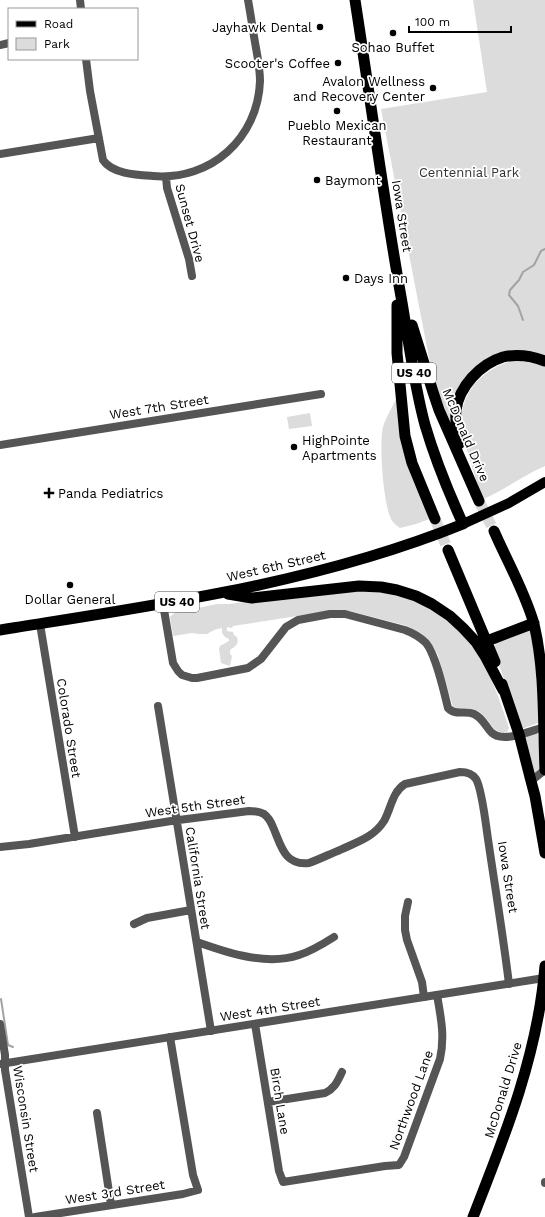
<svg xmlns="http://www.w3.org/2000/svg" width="545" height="1217" font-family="'Work Sans',sans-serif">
<rect width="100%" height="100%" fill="#fff"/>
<!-- green -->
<path fill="#dcdcdc" d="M473,0h72v357l-14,-4 -53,14 -26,59 -2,-2 -17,-47 -4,-19 -48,-249 106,-17z
M512,361h10l23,5v100c-22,9 -40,24 -62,33 -6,-16 -11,-32 -16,-49 -1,-6 -4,-12 -5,-18 -5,-35 17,-62 50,-71z
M396,399l36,119 -16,6 -16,4c-4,-3 -6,-4 -9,-9 -8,-17 -12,-74 -8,-92 3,-10 9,-19 13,-28z
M310,413l2,13 -23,3 -2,-12z
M366,591c9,1 18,1 27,3 31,8 64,28 82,55 16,24 25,52 34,79l-2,4 -3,1c-13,-1 -15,-16 -26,-22 -9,-4 -17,-1 -25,-4l-15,-52c-8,-15 -19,-25 -34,-30l-54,-14h-21l-96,15 -1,2 -5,-1v4l6,1 1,3 3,2c2,7 -1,9 -7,13v4l2,2 -2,10 -9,-3 -2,-14 1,-3 9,-5v-2l-4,-2 -3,-4v-5l-8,2 -7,4h-9l-6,-1 -19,3 -3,-19 4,-4 43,-9h12l86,-11z
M527,630l3,1 3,11 7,77 -2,4 -14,5h-2l-29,-79 3,-6z
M536,733l2,1 4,34 -8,6 -9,-37z"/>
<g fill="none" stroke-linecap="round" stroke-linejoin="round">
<!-- stream -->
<path stroke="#a3a3a3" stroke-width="2" d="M523,320l-5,-14 -9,-11 1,-5 9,-10 4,-8 11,-7 7,-14 4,-2
M1,999l7,46 5,2"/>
<!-- trunk-tunnel -->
<path stroke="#d9d9d9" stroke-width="11" stroke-dasharray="11 5.5" stroke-linecap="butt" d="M479,501l15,30
M435,519l13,31"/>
<!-- minor -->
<path stroke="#555" stroke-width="8" d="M80,0l1,9
M0,45l9,-2
M86,59l4,32 13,69c9,14 35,15 50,16 58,5 105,-38 107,-95 0,-11 -2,-22 -4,-33 -3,-16 -5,-32 -8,-48
M0,154l99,-16
M166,177l1,11 22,71 3,17
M0,445l321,-51
M163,604l10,59 5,8 4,4 10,3h5l51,-10 13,-9 25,-32 12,-7 32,-6h15l60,16c8,3 15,7 21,13 10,12 18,49 22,65 7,8 17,2 26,6 9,4 11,12 17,18 11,12 39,-1 53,-5
M40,624l35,213
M158,706l53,325
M531,781l14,-11
M0,847l29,-3 142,-23 78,-10c5,0 10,0 15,3 4,3 7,8 9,13 8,18 11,39 36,36 11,-4 21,-9 31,-13 17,-8 34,-13 44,-29 7,-12 8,-29 21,-37l55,-12c6,0 12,1 16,7 6,10 10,47 12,60 7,48 15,96 21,145
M408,902l-3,14v14l2,10 15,42 2,15
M134,924l13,-6 44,-8
M197,942c31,11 70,24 102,13 13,-4 24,-11 35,-18
M0,1024l5,31v15l24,147
M255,1024l24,147 4,11 102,-16 14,-1 5,-8 36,-98c5,-23 1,-41 -3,-64
M268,1102l57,-9c10,-5 12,-11 17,-21
M97,1113l14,92
M545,1182v1
M35,1217l148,-23 15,-4 -5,-15 -23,-138"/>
<!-- tertiary -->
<path stroke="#555" stroke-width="8" d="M0,1064l544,-86"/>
<!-- primary -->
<path stroke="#000" stroke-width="10" d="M463,524l46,-21 36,-21"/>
<!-- trunk -->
<path stroke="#000" stroke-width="11" d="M397,305v48l8,83 7,27 23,56
M412,325l21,67 6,18 40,91
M459,444c-2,-11 -4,-22 -3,-34 3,-23 24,-46 47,-53 13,-3 29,-1 42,4
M494,531c13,30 31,61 40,93 11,46 9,98 11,146
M448,550l47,112
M228,594l24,4 107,-12 22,1 16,3 19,6 16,8 18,12 13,12 13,14 9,14 18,34
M0,630c156,-25 315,-46 463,-106 -15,-33 -28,-65 -38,-99 -12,-44 -17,-90 -25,-134 -17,-97 -30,-194 -45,-291
M487,641l47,-18
M502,684l17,50 12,47 4,15 10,57
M473,1217c32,-81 65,-163 72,-251"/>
</g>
<!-- markers -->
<g fill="#000" stroke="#fff" stroke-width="1.5">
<circle cx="320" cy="27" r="4"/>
<circle cx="393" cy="33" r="4"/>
<circle cx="338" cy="63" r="4"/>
<circle cx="433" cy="88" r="4"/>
<circle cx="337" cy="111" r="4"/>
<circle cx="317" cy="180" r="4"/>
<circle cx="346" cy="278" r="4"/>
<circle cx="294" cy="447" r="4"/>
<path d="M47 487h4v4h4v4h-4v4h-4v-4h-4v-4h4z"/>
<circle cx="70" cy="585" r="4"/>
</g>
<g text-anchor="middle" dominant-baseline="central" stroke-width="3.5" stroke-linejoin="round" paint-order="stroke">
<!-- shield labels -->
<g fill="#fff" stroke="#4c4c4c" stroke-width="1">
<rect x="392" y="363" width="44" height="20" rx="3"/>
<rect x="155" y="592" width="44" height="20" rx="3"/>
</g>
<g font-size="12" font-weight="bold" fill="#000">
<text x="414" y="373">US 40</text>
<text x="177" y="602">US 40</text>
</g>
<!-- poi labels -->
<g font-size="13" fill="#000" stroke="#fff" text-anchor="start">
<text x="312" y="27" text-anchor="end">Jayhawk Dental</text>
<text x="393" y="47" text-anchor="middle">Sohao Buffet</text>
<text x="330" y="63" text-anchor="end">Scooter's Coffee</text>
<text x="425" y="81" text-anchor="end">Avalon Wellness<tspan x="425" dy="15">and Recovery Center</tspan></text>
<text x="337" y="125" text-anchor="middle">Pueblo Mexican<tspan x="337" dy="15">Restaurant</tspan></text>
<text x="325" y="180">Baymont</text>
<text x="354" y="278">Days Inn</text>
<text x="302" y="440">HighPointe<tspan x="302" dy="15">Apartments</tspan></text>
<text x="58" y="493">Panda Pediatrics</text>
<text x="70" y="599" text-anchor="middle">Dollar General</text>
</g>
<!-- park labels -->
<g font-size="13" fill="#333" stroke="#fff">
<text x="469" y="172">Centennial Park</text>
</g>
<!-- street labels -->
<g font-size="13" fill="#000" stroke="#fff">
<text transform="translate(402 216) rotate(81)">Iowa Street</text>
<text transform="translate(190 223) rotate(75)">Sunset Drive</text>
<text transform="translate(159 407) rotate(-9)">West 7th Street</text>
<text transform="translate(466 435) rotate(67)">McDonald Drive</text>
<text transform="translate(276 566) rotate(-13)">West 6th Street</text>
<text transform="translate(69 728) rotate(81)">Colorado Street</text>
<text transform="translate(195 806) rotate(-8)">West 5th Street</text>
<text transform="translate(508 877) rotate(81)">Iowa Street</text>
<text transform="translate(198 878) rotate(81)">California Street</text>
<text transform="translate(270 1009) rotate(-9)">West 4th Street</text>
<text transform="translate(503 1090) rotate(-73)">McDonald Drive</text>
<text transform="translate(411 1100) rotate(-70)">Northwood Lane</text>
<text transform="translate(280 1101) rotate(81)">Birch Lane</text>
<text transform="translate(26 1119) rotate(81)">Wisconsin Street</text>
<text transform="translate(115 1192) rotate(-9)">West 3rd Street</text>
</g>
</g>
<!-- legend -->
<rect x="8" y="8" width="130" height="52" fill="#ffffff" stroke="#999999"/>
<rect x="16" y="21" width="20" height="6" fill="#000000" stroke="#999999"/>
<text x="44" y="28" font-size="12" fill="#000000">Road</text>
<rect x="16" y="38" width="20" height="12" fill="#dcdcdc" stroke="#999999"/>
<text x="44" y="48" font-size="12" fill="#000000">Park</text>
<!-- scale -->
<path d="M409 26v6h102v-6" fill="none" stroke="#000000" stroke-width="2"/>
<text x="415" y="26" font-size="12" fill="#000000" stroke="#ffffff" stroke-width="3" paint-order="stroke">100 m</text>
</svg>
